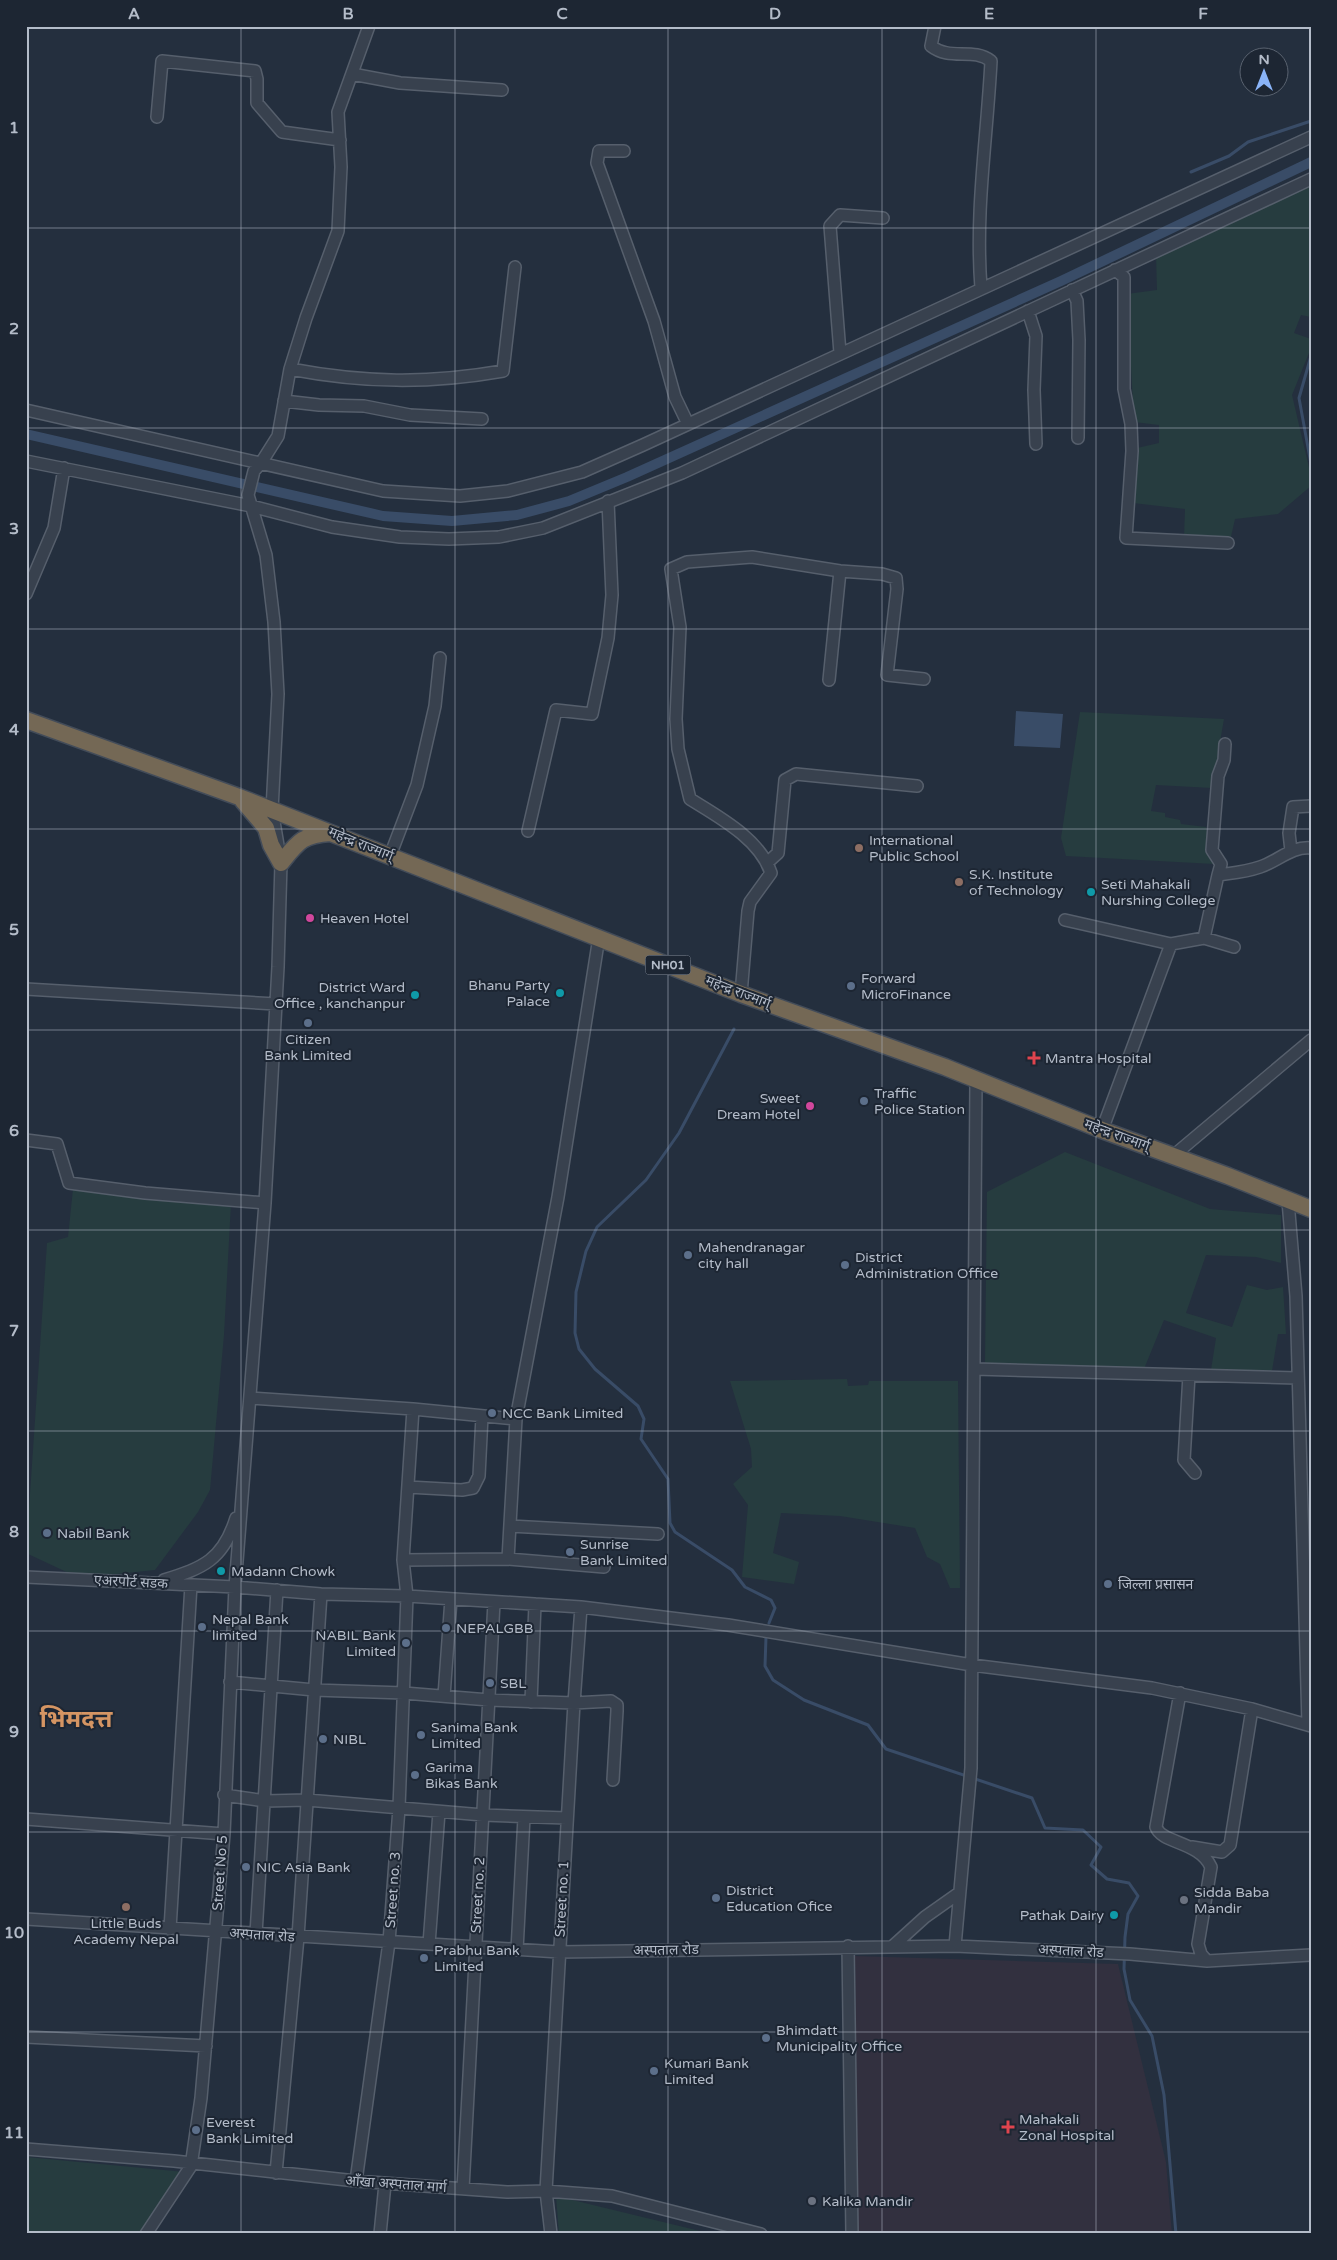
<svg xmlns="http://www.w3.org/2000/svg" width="1337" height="2260" font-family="'Varela Round','Noto Sans Devanagari',sans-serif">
<rect width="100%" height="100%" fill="#242f3e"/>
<!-- medical -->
<path fill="#32303f" d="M855,1956l263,8 48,198 6,72h-314z"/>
<!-- green -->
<path fill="#263c3f" d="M1311,185v132l-10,-2 -7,18 17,6v9l-19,47 19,81v10l-33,28 -43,5 -5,22 -46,-3 1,-29 -52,-6 4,-55 22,-5v-18l-25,-3 -7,-128 30,-4 -1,-35z
M1080,712l144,7 -12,69 -56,-3 -5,26 14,2v4l15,3 1,4 25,3 8,37 -148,-8 -5,-18z
M1065,1152l145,57 71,6v48l-25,-6 -50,-2 -20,58 46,14 15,-42 20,5 16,-3 3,47h-8l-6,37 -61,-1 5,-32 -52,-18 -20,49 -159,-6 2,-171z
M73,1189l158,14 -7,132 -14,155 -12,22 -43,58 -67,7 -15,-2 -47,-22 21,-310 21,-6z
M847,1379l1,7 20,-1 1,-4h89l2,207h-10l-10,-24 -13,-7 -12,-29 -75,-12 -59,-3 -8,40 26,9 -5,22 -52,-7 6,-72 -15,-21 19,-17 -1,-18 -21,-68z
M26,2157l159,15 -42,62h-117z
M556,2196l148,36 7,2h-152z"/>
<!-- water -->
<path fill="#394c67" d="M1016,711l47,3 -3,34 -46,-2z"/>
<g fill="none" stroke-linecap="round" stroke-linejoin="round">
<!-- stream -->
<path stroke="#394c67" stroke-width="3" d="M1191,172l38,-16 19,-14 63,-21
M1311,356l-12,42 12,66
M734,1029l-55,104 -33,47 -49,47 -11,24 -10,41 -1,41 4,16 16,20 43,37 6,13 -3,20 27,40 2,44 5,9 57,38 13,17 26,13 4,8 -6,15
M766,1637l-1,29 8,14 31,20 64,25 18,24 146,49 13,30 38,2 18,17 -10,18 16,14 22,4 9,13 -10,18 -3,23 -1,32 6,31 22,36 12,59 12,139"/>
<!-- canal -->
<path stroke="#394c67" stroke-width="10" d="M26,434l357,82 69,5 65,-6 52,-14 58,-24 434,-196 250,-119"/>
<!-- minor casing -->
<g stroke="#565f6c" stroke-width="14">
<path id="minor" d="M935,26l-4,20c19,15 42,1 60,15 -4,78 -16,149 -10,227
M352,74l48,9 102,7
M157,117l5,-56 93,10 2,8v24l25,29 58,8
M624,151h-25l-2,12 57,158 21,76 13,27
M1115,270l9,7v112l7,35 1,27 -6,87 102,5
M1072,290l5,11 2,39 -1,98
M1028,311l8,25 -2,54 2,54
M840,353l-10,-127 10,-11 43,3
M290,369c74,14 139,15 213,2l12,-104
M284,401l35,4 45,1 46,9 72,4
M26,410l357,81 77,5 48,-5 74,-19 61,-27 668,-308
M26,461l225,45 81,21 68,10 49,2 50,-2 44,-9 139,-55 629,-294
M26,594l28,-66 10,-60
M829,680l11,-109
M528,831l28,-121 36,4 16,-76 4,-43 -4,-94
M1291,851l-2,-18 4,-26 18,-1
M390,856l27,-71 18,-79 5,-48
M768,862l10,-9 7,-73 11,-6 121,12
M1218,875l3,-11 -9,-14 6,-74 6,-16 1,-16
M1065,920l106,24 33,-6 30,9
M1204,938l14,-63c14,-2 28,-3 42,-8 18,-6 32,-21 51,-19
M26,989l250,15
M741,994l7,-83 2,-9 21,-29c-11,-34 -52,-56 -81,-74l-12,-50 -2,-30 4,-92 -9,-58 16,-7 65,-5 88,14 42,3 14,4 1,11 -10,86 37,4
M1102,1130l69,-186
M26,1140l31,4 12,39 76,10 120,10
M1173,1156l138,-116
M1288,1201l8,95 12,428
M975,1369l322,9
M1189,1375l-5,85 11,13
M251,1398l162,11 103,10 42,-222 41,-260
M408,1487l54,3 11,-2 6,-12 3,-60
M510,1526l148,8
M508,1559l96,8
M403,1560l105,-1 8,-140
M26,1577l209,10 86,7 86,2 174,11 147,18 244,40 180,23 100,21 59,17
M164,1580c39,-12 59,-20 72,-62
M230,1682l84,8 90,3 85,7 85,3 37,-2 6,4v6l-4,69
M1180,1693l-24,134c6,17 43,14 55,40l-13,77 3,10 6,7
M444,1696l7,-97
M531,1702l4,-98
M224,1795l41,6 42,-1 176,15 84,3
M26,1819l198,15
M1192,1847l30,5 8,-7 22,-136
M26,1919l533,33 396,-6 175,8 77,7 104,-6
M170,1929l21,-344
M256,1934l21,-344
M429,1944l10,-132
M848,1946l4,288
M893,1946l32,-29 34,-24
M955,1946l16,-178 5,-687
M517,1950l7,-133
M26,2037l180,9
M26,2149l148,12 182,20 151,11 39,-1 66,5 149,38
M276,2173l22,-236 23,-343
M356,2181l33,-239 10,-134 8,-212 -4,-36 10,-151
M463,2189l31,-587
M146,2234l45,-68 10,-68 23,-264 11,-247 30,-384 13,-236 3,-104 -9,-53 6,-116 -4,-72 -8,-67 -18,-60 6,-24 7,-8 17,-27 12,-67 16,-51 32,-87 3,-64 -3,-55 31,-86
M380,2234l5,-50
M551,2234l-5,-43 28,-488 7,-96"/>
</g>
<!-- highway casing -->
<g stroke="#434c59" stroke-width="19">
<path id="highway" d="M26,720l213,77 502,197 204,73 157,63 126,46 83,33
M243,801l23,27 5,17 10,18c17,-21 21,-28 49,-30"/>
</g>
<!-- minor -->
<use href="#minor" stroke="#38414e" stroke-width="11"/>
<!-- highway -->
<use href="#highway" stroke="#746855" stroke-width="16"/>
</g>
<!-- grid -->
<path fill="none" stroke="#b4bcc9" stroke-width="1" stroke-opacity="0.55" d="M241,26v2208M455,26v2208M668,26v2208M882,26v2208M1096,26v2208M26,228h1285M26,428h1285M26,629h1285M26,829h1285M26,1030h1285M26,1230h1285M26,1431h1285M26,1631h1285M26,1832h1285M26,2032h1285"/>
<!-- markers -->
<g fill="#8d6e63" stroke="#1d2633" stroke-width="2">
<circle cx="859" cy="848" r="5"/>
<circle cx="959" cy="882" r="5"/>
<circle cx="126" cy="1907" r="5"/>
</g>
<g fill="#0f9aa8" stroke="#1d2633" stroke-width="2">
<circle cx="1091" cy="892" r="5"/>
<circle cx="560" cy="993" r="5"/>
<circle cx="415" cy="995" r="5"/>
<circle cx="221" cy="1571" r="5"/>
<circle cx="1114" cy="1915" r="5"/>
</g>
<g fill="#d1479c" stroke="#1d2633" stroke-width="2">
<circle cx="310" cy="918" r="5"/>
<circle cx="810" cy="1106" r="5"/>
</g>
<g fill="#5c6f8a" stroke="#1d2633" stroke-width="2">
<circle cx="851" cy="986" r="5"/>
<circle cx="308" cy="1023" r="5"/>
<circle cx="864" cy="1101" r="5"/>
<circle cx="688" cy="1255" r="5"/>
<circle cx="845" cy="1265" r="5"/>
<circle cx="492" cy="1413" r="5"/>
<circle cx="47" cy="1533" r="5"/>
<circle cx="570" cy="1552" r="5"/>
<circle cx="1108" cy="1584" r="5"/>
<circle cx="202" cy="1627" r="5"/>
<circle cx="446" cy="1628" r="5"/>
<circle cx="406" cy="1643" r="5"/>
<circle cx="490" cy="1683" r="5"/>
<circle cx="421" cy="1735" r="5"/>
<circle cx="323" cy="1739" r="5"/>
<circle cx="415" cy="1775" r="5"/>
<circle cx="246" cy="1867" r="5"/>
<circle cx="716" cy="1898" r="5"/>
<circle cx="424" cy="1958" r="5"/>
<circle cx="766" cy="2038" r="5"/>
<circle cx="654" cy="2071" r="5"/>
<circle cx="196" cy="2130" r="5"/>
</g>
<g fill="#e0444e" stroke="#1d2633" stroke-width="2">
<path d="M1031.5 1050.5h5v5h5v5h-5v5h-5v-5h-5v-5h5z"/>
<path d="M1005.5 2119.5h5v5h5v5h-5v5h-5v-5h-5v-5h5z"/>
</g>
<g fill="#6b7280" stroke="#1d2633" stroke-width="2">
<circle cx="1184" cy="1900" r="5"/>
<circle cx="812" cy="2201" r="5"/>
</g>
<g text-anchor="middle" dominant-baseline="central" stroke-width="4" stroke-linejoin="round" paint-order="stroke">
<!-- shield labels -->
<rect fill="#1d2633" stroke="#878f9c" stroke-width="1" x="645.5" y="955.5" width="45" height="19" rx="4"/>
<g font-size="12" font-weight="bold" fill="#b4bcc9">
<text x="668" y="965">NH01</text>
</g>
<!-- poi labels -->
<g font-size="14" fill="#b4bcc9" stroke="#1d2633" text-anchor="start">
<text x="869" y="840">International<tspan x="869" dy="16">Public School</tspan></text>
<text x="969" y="874">S.K. Institute<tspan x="969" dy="16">of Technology</tspan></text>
<text x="1101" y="884">Seti Mahakali<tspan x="1101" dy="16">Nurshing College</tspan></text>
<text x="320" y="918">Heaven Hotel</text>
<text x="861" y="978">Forward<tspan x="861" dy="16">MicroFinance</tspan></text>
<text x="550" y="985" text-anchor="end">Bhanu Party<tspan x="550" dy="16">Palace</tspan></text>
<text x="405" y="987" text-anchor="end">District Ward<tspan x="405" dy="16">Office , kanchanpur</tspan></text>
<text x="308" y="1039" text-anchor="middle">Citizen<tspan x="308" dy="16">Bank Limited</tspan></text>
<text x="1045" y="1058">Mantra Hospital</text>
<text x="874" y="1093">Traffic<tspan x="874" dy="16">Police Station</tspan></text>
<text x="800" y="1098" text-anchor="end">Sweet<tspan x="800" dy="16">Dream Hotel</tspan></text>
<text x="698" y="1247">Mahendranagar<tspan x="698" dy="16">city hall</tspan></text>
<text x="855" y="1257">District<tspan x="855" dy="16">Administration Office</tspan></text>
<text x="502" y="1413">NCC Bank Limited</text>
<text x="57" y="1533">Nabil Bank</text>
<text x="580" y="1544">Sunrise<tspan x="580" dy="16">Bank Limited</tspan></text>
<text x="231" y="1571">Madann Chowk</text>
<text x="1118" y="1584">जिल्ला प्रसासन</text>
<text x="212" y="1619">Nepal Bank<tspan x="212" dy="16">limited</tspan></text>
<text x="456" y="1628">NEPALGBB</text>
<text x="396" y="1635" text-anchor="end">NABIL Bank<tspan x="396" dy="16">Limited</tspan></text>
<text x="500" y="1683">SBL</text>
<text x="431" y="1727">Sanima Bank<tspan x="431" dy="16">Limited</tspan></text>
<text x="333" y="1739">NIBL</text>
<text x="425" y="1767">Garima<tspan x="425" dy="16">Bikas Bank</tspan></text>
<text x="256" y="1867">NIC Asia Bank</text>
<text x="726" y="1890">District<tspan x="726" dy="16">Education Ofice</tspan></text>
<text x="1194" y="1892">Sidda Baba<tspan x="1194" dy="16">Mandir</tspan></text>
<text x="1104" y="1915" text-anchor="end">Pathak Dairy</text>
<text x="126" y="1923" text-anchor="middle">Little Buds<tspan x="126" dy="16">Academy Nepal</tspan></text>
<text x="434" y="1950">Prabhu Bank<tspan x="434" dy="16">Limited</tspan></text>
<text x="776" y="2030">Bhimdatt<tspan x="776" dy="16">Municipality Office</tspan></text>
<text x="664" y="2063">Kumari Bank<tspan x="664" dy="16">Limited</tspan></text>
<text x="1019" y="2119">Mahakali<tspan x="1019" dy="16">Zonal Hospital</tspan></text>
<text x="206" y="2122">Everest<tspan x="206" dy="16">Bank Limited</tspan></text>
<text x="822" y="2201">Kalika Mandir</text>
</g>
<!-- street labels -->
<g font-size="14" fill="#b4bcc9" stroke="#1d2633">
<text transform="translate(361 844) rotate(22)">महेन्द्र राज्मार्ग्</text>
<text transform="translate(738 992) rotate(21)">महेन्द्र राज्मार्ग्</text>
<text transform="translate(1117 1135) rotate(20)">महेन्द्र राज्मार्ग्</text>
<text transform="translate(131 1582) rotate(3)">एअरपोर्ट सडक</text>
<text transform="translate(220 1873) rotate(-86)">Street No 5</text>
<text transform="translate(393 1890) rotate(-86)">Street no. 3</text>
<text transform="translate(478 1895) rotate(-87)">Street no. 2</text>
<text transform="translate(562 1899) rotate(-87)">Street no. 1</text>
<text transform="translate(262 1935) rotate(4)">अस्पताल रोड</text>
<text transform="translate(666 1950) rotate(-1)">अस्पताल रोड</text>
<text transform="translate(1071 1951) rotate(3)">अस्पताल रोड</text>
<text transform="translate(396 2184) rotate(4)">आँखा अस्पताल मार्ग</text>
</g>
<!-- town labels -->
<g font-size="24" font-weight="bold" fill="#d59563" stroke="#1d2633">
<text x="76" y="1719">भिमदत्त</text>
</g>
</g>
<!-- border -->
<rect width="1337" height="2260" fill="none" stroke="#1d2633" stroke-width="55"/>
<!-- north arrow -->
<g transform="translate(1264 72)"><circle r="24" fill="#1d2633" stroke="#59626f"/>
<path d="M0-4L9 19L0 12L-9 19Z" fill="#8ab4f8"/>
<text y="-8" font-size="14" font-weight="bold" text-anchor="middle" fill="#b4bcc9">N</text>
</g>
<rect x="28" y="28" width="1282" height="2204" fill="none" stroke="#b4bcc9" stroke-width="2"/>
<g font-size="16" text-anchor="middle" font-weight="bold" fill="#b4bcc9">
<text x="134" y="19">A</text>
<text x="348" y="19">B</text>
<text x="562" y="19">C</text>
<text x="775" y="19">D</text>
<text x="989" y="19">E</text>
<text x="1203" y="19">F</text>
<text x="14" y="133">1</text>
<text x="14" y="334">2</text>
<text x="14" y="534">3</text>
<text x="14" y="735">4</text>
<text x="14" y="935">5</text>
<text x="14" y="1136">6</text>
<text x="14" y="1336">7</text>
<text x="14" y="1537">8</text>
<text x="14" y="1737">9</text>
<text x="14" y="1938">10</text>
<text x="14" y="2138">11</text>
</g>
</svg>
